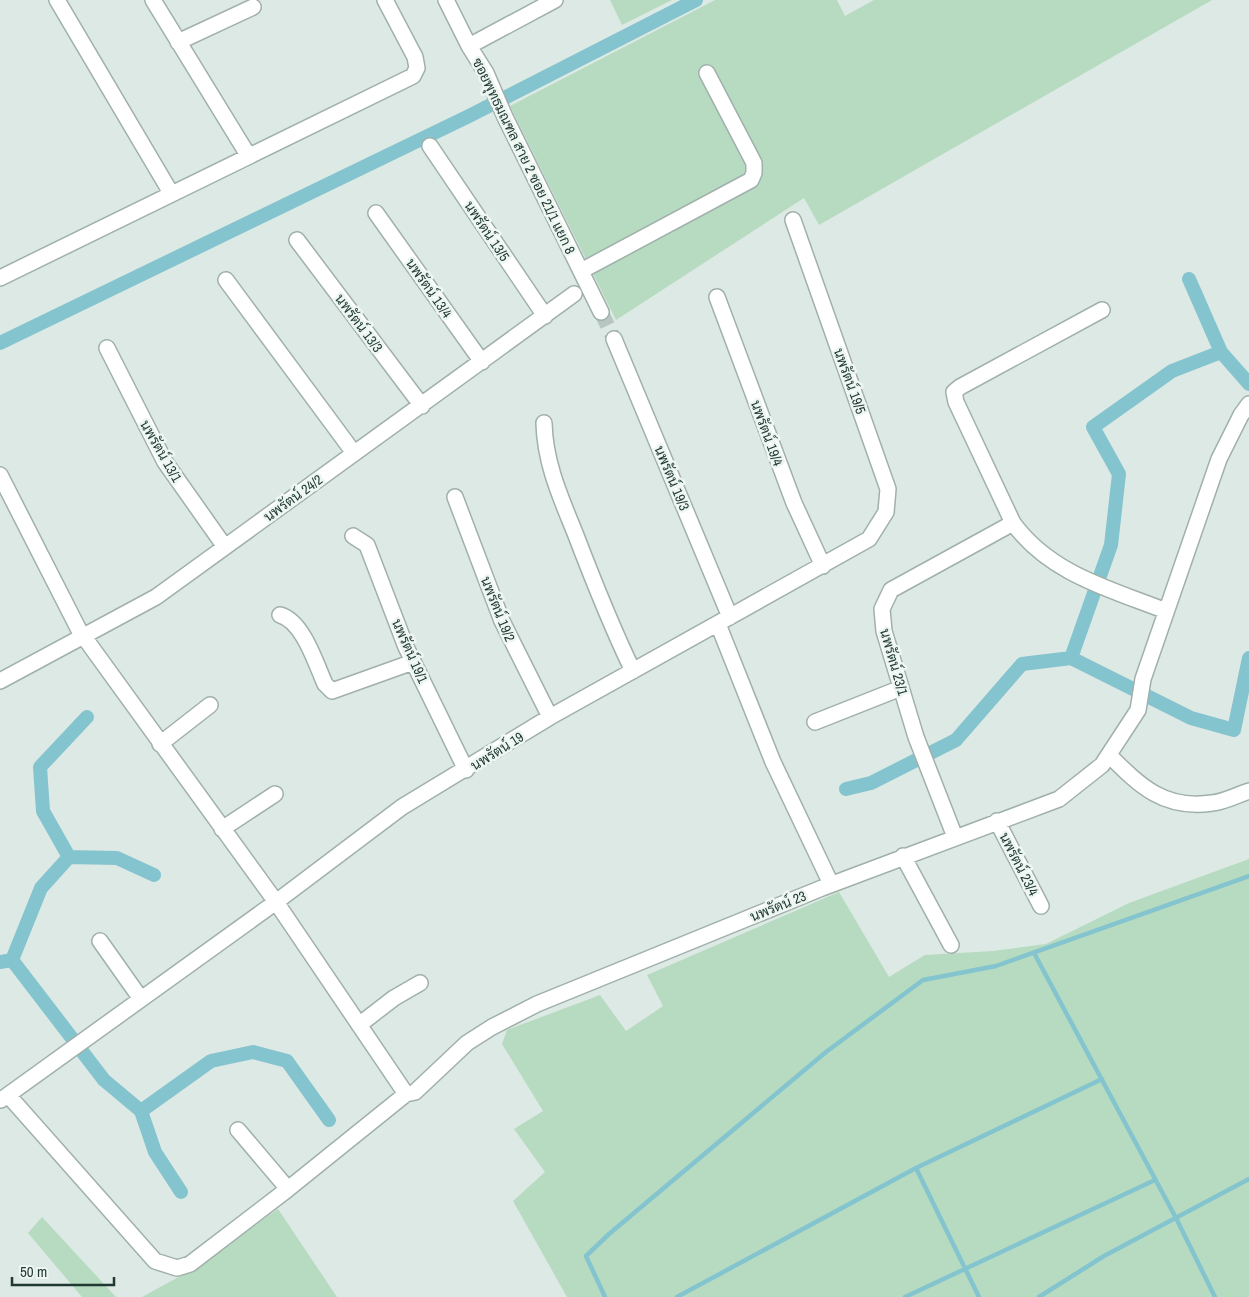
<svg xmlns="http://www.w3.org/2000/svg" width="1249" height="1297" font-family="'Archivo Narrow',Sarabun,sans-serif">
<rect width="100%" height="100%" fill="#dde9e4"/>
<!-- green -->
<path fill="#b6dbc0" d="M610,0h62l-50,25z
M715,0h122l8,16 29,-16h338l-393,225 -15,-27 -188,122 -106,-214z
M1249,859v438h-682l-54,-96 32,-29 -31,-43 29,-18 -41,-67 5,-14 93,-35 26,36 37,-25 -16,-31 192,-83 50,85 36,-22 68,-4 53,-7 83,-41z
M278,1209l59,88h-195l44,-24z
M42,1217l74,80h-34l-54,-64z"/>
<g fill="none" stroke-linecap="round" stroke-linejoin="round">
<!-- stream -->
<path stroke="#84c4cf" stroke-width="4.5" d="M1034,953l142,265 39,79
M605,1297l-19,-41 23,-22 217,-182 97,-72 73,-14 253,-90
M677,1297l239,-129
M905,1297l250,-117
M979,1297l-63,-129 186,-89
M1039,1297l65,-41 145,-77"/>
<!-- canal -->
<path stroke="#84c4cf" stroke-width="14" d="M0,343l469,-227 227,-116
M1221,352l28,32
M1071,658l40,-113 8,-71 -26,-47 79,-56 49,-19 -32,-73
M846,789l25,-6 85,-43 66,-76 49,-6 120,60 43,12 15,-72
M69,857l-26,-46 -3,-44 47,-50
M12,960l92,120 37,31 70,-50 42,-9 34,9 42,59
M0,962l12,-2 29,-72 28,-31 48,1 37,17
M141,1111l14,41 26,40"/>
<!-- minor-tunnel -->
<path stroke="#b7c6c0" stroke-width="15" stroke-dasharray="15 8" stroke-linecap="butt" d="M601,312l13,27"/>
<!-- minor casing -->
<g stroke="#a0b0ab" stroke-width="18">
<path id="minor" d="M57,0l114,193
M153,0l95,155
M446,0l23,46 17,27 19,44 96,195
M178,42l75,-35
M469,46l86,-46
M430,146l115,170
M376,213l106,149
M297,240l125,166
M581,271l170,-91 3,-7v-10l-47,-90
M0,278l413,-202 4,-8 -2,-11 -30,-57
M226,280l128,173
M717,297l77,206 29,63
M1102,310l-142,77 -6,5 2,10 57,121c37,51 97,66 153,88
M614,339l116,278
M107,348l58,114 60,85
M544,423c1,40 16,73 31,110 18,47 36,93 58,138
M0,475l79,155 197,272 130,192
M455,497l47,124 48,96
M353,536l14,9 39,102 60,123
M280,615c23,6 36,49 45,69l7,7 81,-29
M718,624l55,138 58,122
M0,681l156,-84 418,-303
M815,722l86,-34
M160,744l50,-39
M1109,755c31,31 55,55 103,48 12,-1 25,-8 37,-12
M997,821l44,85
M222,829l53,-35
M955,837l-39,-100 -32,-106 -2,-22 9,-19 122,-67
M903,856l48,89
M100,941l41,58
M359,1025l35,-27 26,-15
M8,1095l147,166 22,7 13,-4 98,-75 118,-95 9,-2 52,-49 25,-16 45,-23 285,-116 237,-89 43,-34 36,-55 5,-31 76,-220 22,-44 8,-11
M1,1100l275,-198 126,-95 148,-90 319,-178 17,-27 2,-23 -95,-269
M238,1130l50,59"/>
</g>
<!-- minor -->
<use href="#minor" stroke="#fff" stroke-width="15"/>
</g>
<g text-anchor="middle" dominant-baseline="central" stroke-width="5" stroke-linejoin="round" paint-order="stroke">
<!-- street labels -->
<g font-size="14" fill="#1f3832" stroke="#eef6f2">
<text transform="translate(524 156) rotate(64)">ซอยพุทธมณฑล สาย 2 ซอย 21/1 แยก 8</text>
<text transform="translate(487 231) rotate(56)">นพรัตน์ 13/5</text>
<text transform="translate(429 288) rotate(55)">นพรัตน์ 13/4</text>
<text transform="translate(359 323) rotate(53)">นพรัตน์ 13/3</text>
<text transform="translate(850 381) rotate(70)">นพรัตน์ 19/5</text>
<text transform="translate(767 433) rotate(70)">นพรัตน์ 19/4</text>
<text transform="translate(161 451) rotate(60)">นพรัตน์ 13/1</text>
<text transform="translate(672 478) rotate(67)">นพรัตน์ 19/3</text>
<text transform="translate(293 498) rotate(-36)">นพรัตน์ 24/2</text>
<text transform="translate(498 609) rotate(68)">นพรัตน์ 19/2</text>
<text transform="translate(410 651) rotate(66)">นพรัตน์ 19/1</text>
<text transform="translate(894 662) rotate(74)">นพรัตน์ 23/1</text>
<text transform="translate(497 751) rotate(-32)">นพรัตน์ 19</text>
<text transform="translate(1019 864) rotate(63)">นพรัตน์ 23/4</text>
<text transform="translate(778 906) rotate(-22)">นพรัตน์ 23</text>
</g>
</g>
<!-- scale -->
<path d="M12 1277v8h102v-8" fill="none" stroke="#1f3832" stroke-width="2.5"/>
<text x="20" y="1277" font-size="15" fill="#1f3832" stroke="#eef6f2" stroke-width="4" paint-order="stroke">50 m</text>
</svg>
